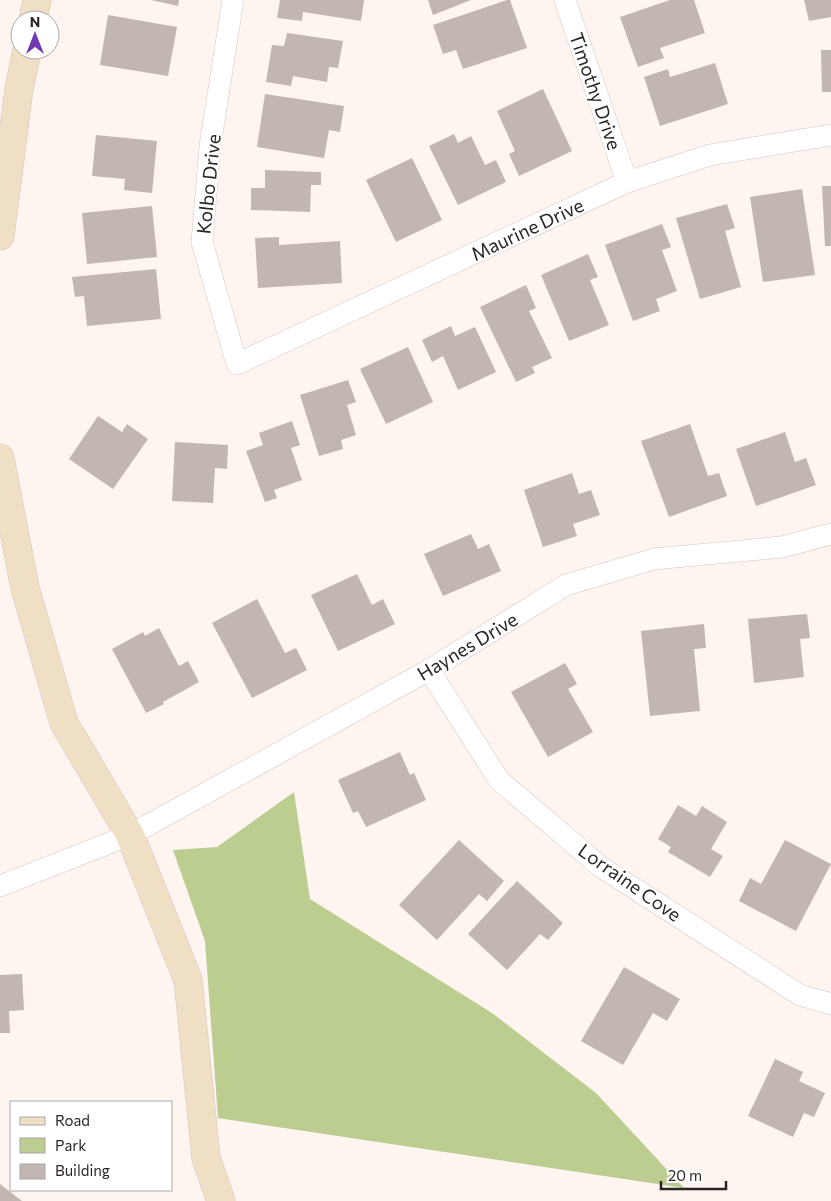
<svg xmlns="http://www.w3.org/2000/svg" width="831" height="1201" font-family="Commissioner,sans-serif">
<rect width="100%" height="100%" fill="#fef4f0"/>
<!-- green -->
<path fill="#bccd90" d="M294,792l16,107 182,114 104,80 88,95 -466,-70 -13,-177 -32,-91 44,-3z"/>
<!-- building -->
<path fill="#c2b6b2" d="M151,0h28l-1,6z
M280,0h84l-3,21 -58,-9 -1,9 -25,-3z
M428,0h43l-38,15z
M507,0h3l17,48 -64,21 -7,-19 -13,4 -10,-29z
M670,0h24l11,33 -45,15 4,10 -26,9 -18,-50z
M804,0h27v17l-22,4z
M108,15l69,12 -9,49 -68,-11z
M287,33l56,8 -5,27 -9,-1 -2,15 -34,-6 -2,10 -25,-4 6,-37 12,1z
M821,50h10v42h-9z
M715,63l13,41 -68,22 -16,-49 24,-8 2,8z
M543,89l29,62 -53,25 -10,-22 6,-3 -18,-40z
M265,94l79,12 -4,26 -11,-2 -5,28 -67,-11z
M454,134l4,9 13,-7 14,29 11,-5 10,22 -48,23 -29,-59z
M96,135l61,6 -5,52 -28,-3 1,-11 -33,-3z
M412,158l30,62 -46,22 -30,-62z
M265,170l56,2v13h-10l-1,27 -59,-2v-22h14z
M822,186h9v60h-6z
M802,189l13,86 -52,7 -13,-85z
M727,204l8,24 -10,3 16,56 -41,12 -24,-81z
M152,206l5,51 -70,7 -5,-51z
M662,224l9,23 -9,3 15,41 -21,8 4,12 -27,10 -28,-76z
M279,237v8l61,-4 2,42 -84,5 -3,-50z
M588,254l10,23 -8,3 19,45 -40,16 -28,-66z
M156,269l5,50 -74,7 -3,-30 -9,1 -3,-20z
M526,285l10,23 -7,3 23,47 -20,9 3,6 -19,9 -36,-75z
M451,326l4,10 20,-9 21,45 -38,18 -15,-34 -11,6 -10,-22z
M408,347l25,55 -47,22 -26,-55z
M348,380l8,22 -9,3 9,30 -15,5 2,9 -24,7 -19,-61z
M98,416l24,16 5,-8 21,15 -35,50 -44,-30z
M292,421l8,24 -9,3 11,32 -28,10 3,8 -12,4 -19,-51 17,-6 -4,-12z
M690,424l18,52 11,-3 8,23 -58,21 -28,-76z
M785,432l10,30 11,-4 10,27 -60,21 -20,-57z
M175,442l53,3 -1,24 -12,-1 -2,35 -41,-2z
M572,473l7,21 12,-4 9,25 -27,9 4,12 -34,11 -19,-57z
M471,534l7,15 11,-5 12,27 -58,25 -19,-42z
M357,574l15,31 11,-6 12,25 -57,27 -27,-56z
M257,599l28,54 11,-5 11,22 -55,28 -40,-75z
M807,614l3,24 -10,1 4,38 -50,6 -6,-64z
M704,624l2,24 -12,1 6,62 -50,5 -9,-85z
M159,628l20,38 9,-5 11,21 -36,20 1,2 -18,9 -34,-64 31,-17 2,4z
M565,663l12,21 -9,5 25,43 -45,25 -37,-65z
M400,752l10,23 4,-2 12,27 -60,27 -8,-16 -5,2 -15,-33z
M678,805l18,11 6,-10 25,16 -16,27 12,7 -13,21 -42,-25 3,-5 -13,-8z
M459,840l45,41 -17,20 -8,-7 -42,46 -38,-35z
M785,840l46,24 -35,67 -57,-30 11,-23 11,6z
M517,881l46,42 -15,17 -8,-6 -33,36 -39,-36z
M624,967l56,32 -13,22 -14,-8 -30,52 -42,-24z
M22,974l2,36 -15,1 1,22h-10v-58z
M775,1059l28,13 -4,9 26,12 -11,24 -10,-4 -11,24 -45,-21z
M0,1184l22,17h-22z"/>
<g fill="none" stroke-linecap="round" stroke-linejoin="round">
<!-- street casing -->
<g stroke="#d2c6c1" stroke-width="22">
<path id="street" d="M233,0l-23,146 -8,96 35,122 390,-182 83,-27 121,-20
M565,0l62,182
M429,670l70,110 102,87 199,128 31,9
M0,886l130,-51 299,-165 137,-85 88,-26 128,-12 49,-13"/>
</g>
<!-- secondary casing -->
<g stroke="#d2c6c1" stroke-width="29">
<path id="secondary" d="M33,20l4,-20
M0,236l19,-147 8,-39
M0,458l25,130 39,135 66,112 58,145 18,178 15,43"/>
</g>
<!-- street -->
<use href="#street" stroke="#fff" stroke-width="21"/>
<!-- secondary -->
<use href="#secondary" stroke="#efdfc5" stroke-width="28"/>
</g>
<g text-anchor="middle" dominant-baseline="central" stroke-width="4.5" stroke-linejoin="round" paint-order="stroke">
<!-- street labels -->
<g font-size="19" fill="#2b2624" stroke="#fff">
<text transform="translate(596 91) rotate(71)">Timothy Drive</text>
<text transform="translate(208 184) rotate(-84)">Kolbo Drive</text>
<text transform="translate(527 229) rotate(-25)">Maurine Drive</text>
<text transform="translate(467 646) rotate(-31)">Haynes Drive</text>
<text transform="translate(630 882) rotate(35)">Lorraine Cove</text>
</g>
</g>
<!-- legend -->
<rect x="10" y="1101" width="162" height="90" fill="#ffffff" stroke="#aaa8a7"/>
<rect x="20" y="1117" width="25" height="8" fill="#efdfc5" stroke="#aaa8a7"/>
<text x="55" y="1126" font-size="15" fill="#2b2624">Road</text>
<rect x="20" y="1138" width="25" height="15" fill="#bccd90" stroke="#aaa8a7"/>
<text x="55" y="1151" font-size="15" fill="#2b2624">Park</text>
<rect x="20" y="1164" width="25" height="15" fill="#c2b6b2" stroke="#aaa8a7"/>
<text x="55" y="1176" font-size="15" fill="#2b2624">Building</text>
<!-- north arrow -->
<g transform="translate(35 35)"><circle r="24" fill="#ffffff" stroke="#aaa8a7"/>
<path d="M0-4L9 19L0 12L-9 19Z" fill="#7139b0"/>
<text y="-8" font-size="14" font-weight="bold" text-anchor="middle" fill="#2b2624">N</text>
</g>
<!-- scale -->
<path d="M661 1181v8h65v-8" fill="none" stroke="#2b2624" stroke-width="2.5"/>
<text x="668" y="1181" font-size="15" fill="#2b2624" stroke="#ffffff" stroke-width="4" paint-order="stroke">20 m</text>
</svg>
